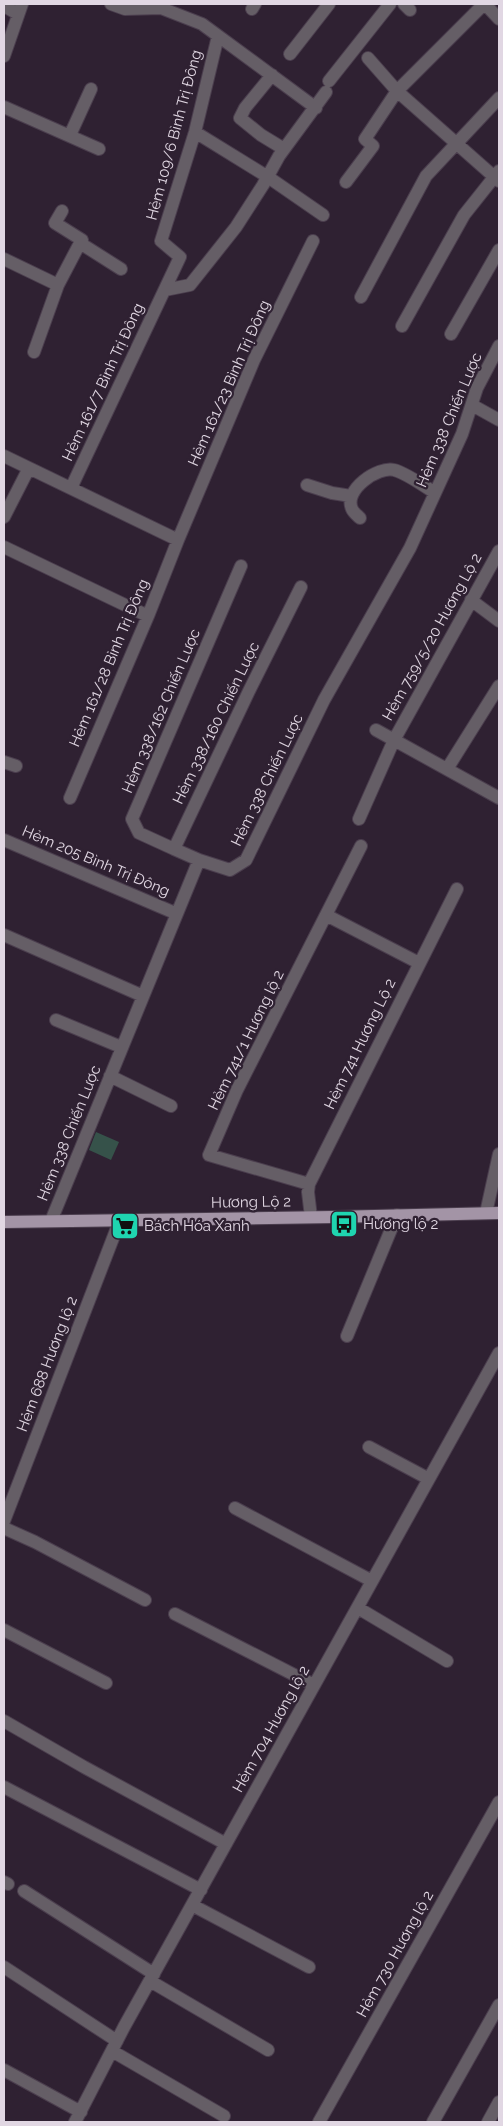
<svg xmlns="http://www.w3.org/2000/svg" width="503" height="2126" font-family="Raleway,sans-serif">
<rect width="100%" height="100%" fill="#2f2132"/>
<!-- building -->
<path fill="#36524a" d="M96,1132l23,10 -8,18 -22,-10z"/>
<g fill="none" stroke-linecap="round" stroke-linejoin="round">
<!-- minor casing -->
<g stroke="#4b3e4e" stroke-width="14">
<path id="minor" d="M111,4l14,5 36,-1 41,16 114,84
M404,4l6,6
M485,4l14,15
M4,6l14,8
M252,9l3,-5
M290,54l39,-50
M4,56l18,-52
M368,58l29,33 102,90
M272,75l-27,33 -5,10 21,17 23,14
M329,81l61,-77
M4,107l95,42
M195,132l73,45 55,38
M70,135l21,-46
M346,182l27,-36 -8,-7 32,-48 87,-87
M62,211l-7,12 27,17 -2,3
M4,259l54,26 22,-42 41,26
M165,290l25,-5 46,-58 27,-42 16,-29 47,-64
M361,297l65,-121 73,-78
M402,326l62,-111 35,-44
M451,334l48,-84
M34,352l24,-67
M472,405l27,15
M4,456l174,84
M307,485l25,8 19,3
M71,488l109,-231 -19,-16 34,-109 23,-96
M4,517l25,-49
M360,518c-3,-3 -7,-6 -8,-9 -9,-19 26,-43 42,-39 10,2 32,17 41,23
M4,547l144,69
M471,600l28,21
M376,730l123,68
M4,762l12,4
M447,769l52,-83
M70,798l78,-182 30,-76 76,-180 59,-119
M359,819l35,-79 105,-189
M4,840l171,73
M174,849l-35,-16 -7,-14 109,-253
M199,860l-25,-11 75,-158 52,-104
M326,915l93,48
M4,935l139,61
M56,1020l65,27
M110,1076l61,30
M309,1184l-100,-29 28,-65 124,-244
M486,1213l13,-59
M311,1217l-3,-25 1,-8 148,-295
M51,1221l148,-361 31,10 16,-10 78,-160 86,-152 52,-114 15,-46 22,-42
M347,1336l50,-121
M369,1447l60,32
M235,1508l137,73
M4,1521l116,-301
M4,1528l31,14 110,58
M358,1608l89,53
M175,1614l139,71
M4,1630l102,53
M4,1721l80,46 142,77
M4,1787l197,103
M4,1882l4,2
M24,1891l130,83
M192,1905l117,62
M4,1967l113,74
M150,1981l118,69
M112,2051l112,65
M4,2070l77,42
M75,2122l49,-95 375,-674
M319,2122l180,-320
M433,2122l66,-117
M488,2122l11,-20"/>
</g>
<!-- major casing -->
<g stroke="#4b3e4e" stroke-width="14">
<path id="major" d="M4,1222l329,-5 166,-4"/>
</g>
<!-- minor -->
<use href="#minor" stroke="#655e66" stroke-width="12"/>
<!-- major -->
<use href="#major" stroke="#a394a6" stroke-width="12"/>
</g>
<!-- icons -->
<defs>
<g id="bus-square" transform="scale(1.4375)"><rect x="-9" y="-9" width="18" height="18" rx="4" fill="#1fd5b0" stroke="#2f2132"/><path d="M-5-6H5V4H4V6H2V4H-2V6H-4V4H-5ZM-3.5-4V0h7V-4ZM-3.5 1.2v1.5H-2V1.2ZM2 1.2v1.5H3.5V1.2Z" fill="#111"/></g>
<g id="supermarket-square" transform="scale(1.4375)"><rect x="-9" y="-9" width="18" height="18" rx="4" fill="#1fd5b0" stroke="#2f2132"/><path d="M-6-5.5h2.5l.6 2H6L4.5 2H-2.5L-4.4-4H-6ZM-1.5 3.2a1.3 1.3 0 1 0 .1 0ZM3 3.2a1.3 1.3 0 1 0 .1 0Z" fill="#111"/></g>
</defs>
<g fill-rule="evenodd">
<use href="#bus-square" x="344" y="1224"/>
<use href="#supermarket-square" x="125" y="1226"/>
</g>
<g text-anchor="middle" dominant-baseline="central" stroke-width="4.5" stroke-linejoin="round" paint-order="stroke">
<!-- street labels -->
<g font-size="15" fill="#e1d7e3" stroke="#2f2132">
<text transform="translate(174 135) rotate(-75)">Hẻm 109/6 Bình Trị Đông</text>
<text transform="translate(103 382) rotate(-65)">Hẻm 161/7 Bình Trị Đông</text>
<text transform="translate(229 383) rotate(-66)">Hẻm 161/23 Bình Trị Đông</text>
<text transform="translate(449 420) rotate(-67)">Hẻm 338 Chiến Lược</text>
<text transform="translate(432 637) rotate(-61)">Hẻm 759/5/20 Hương Lộ 2</text>
<text transform="translate(109 663) rotate(-67)">Hẻm 161/28 Bình Trị Đông</text>
<text transform="translate(161 711) rotate(-67)">Hẻm 338/162 Chiến Lược</text>
<text transform="translate(216 723) rotate(-64)">Hẻm 338/160 Chiến Lược</text>
<text transform="translate(267 780) rotate(-64)">Hẻm 338 Chiến Lược</text>
<text transform="translate(96 861) rotate(23)">Hẻm 205 Bình Trị Đông</text>
<text transform="translate(246 1040) rotate(-64)">Hẻm 741/1 Hương lộ 2</text>
<text transform="translate(360 1044) rotate(-64)">Hẻm 741 Hương Lộ 2</text>
<text transform="translate(69 1133) rotate(-68)">Hẻm 338 Chiến Lược</text>
<text transform="translate(251 1202) rotate(-1)">Hương Lộ 2</text>
<text transform="translate(47 1364) rotate(-69)">Hẻm 688 Hương lộ 2</text>
<text transform="translate(271 1729) rotate(-61)">Hẻm 704 Hương lộ 2</text>
<text transform="translate(395 1954) rotate(-61)">Hẻm 730 Hương lộ 2</text>
</g>
<!-- poi labels -->
<g font-size="15" fill="#e1d7e3" stroke="#2f2132" text-anchor="start">
<text x="363" y="1224">Hương lộ 2</text>
<text x="144" y="1226">Bách Hóa Xanh</text>
</g>
</g>
<!-- border -->
<rect width="503" height="2126" fill="none" stroke="#e1d7e3" stroke-width="10"/>
</svg>
